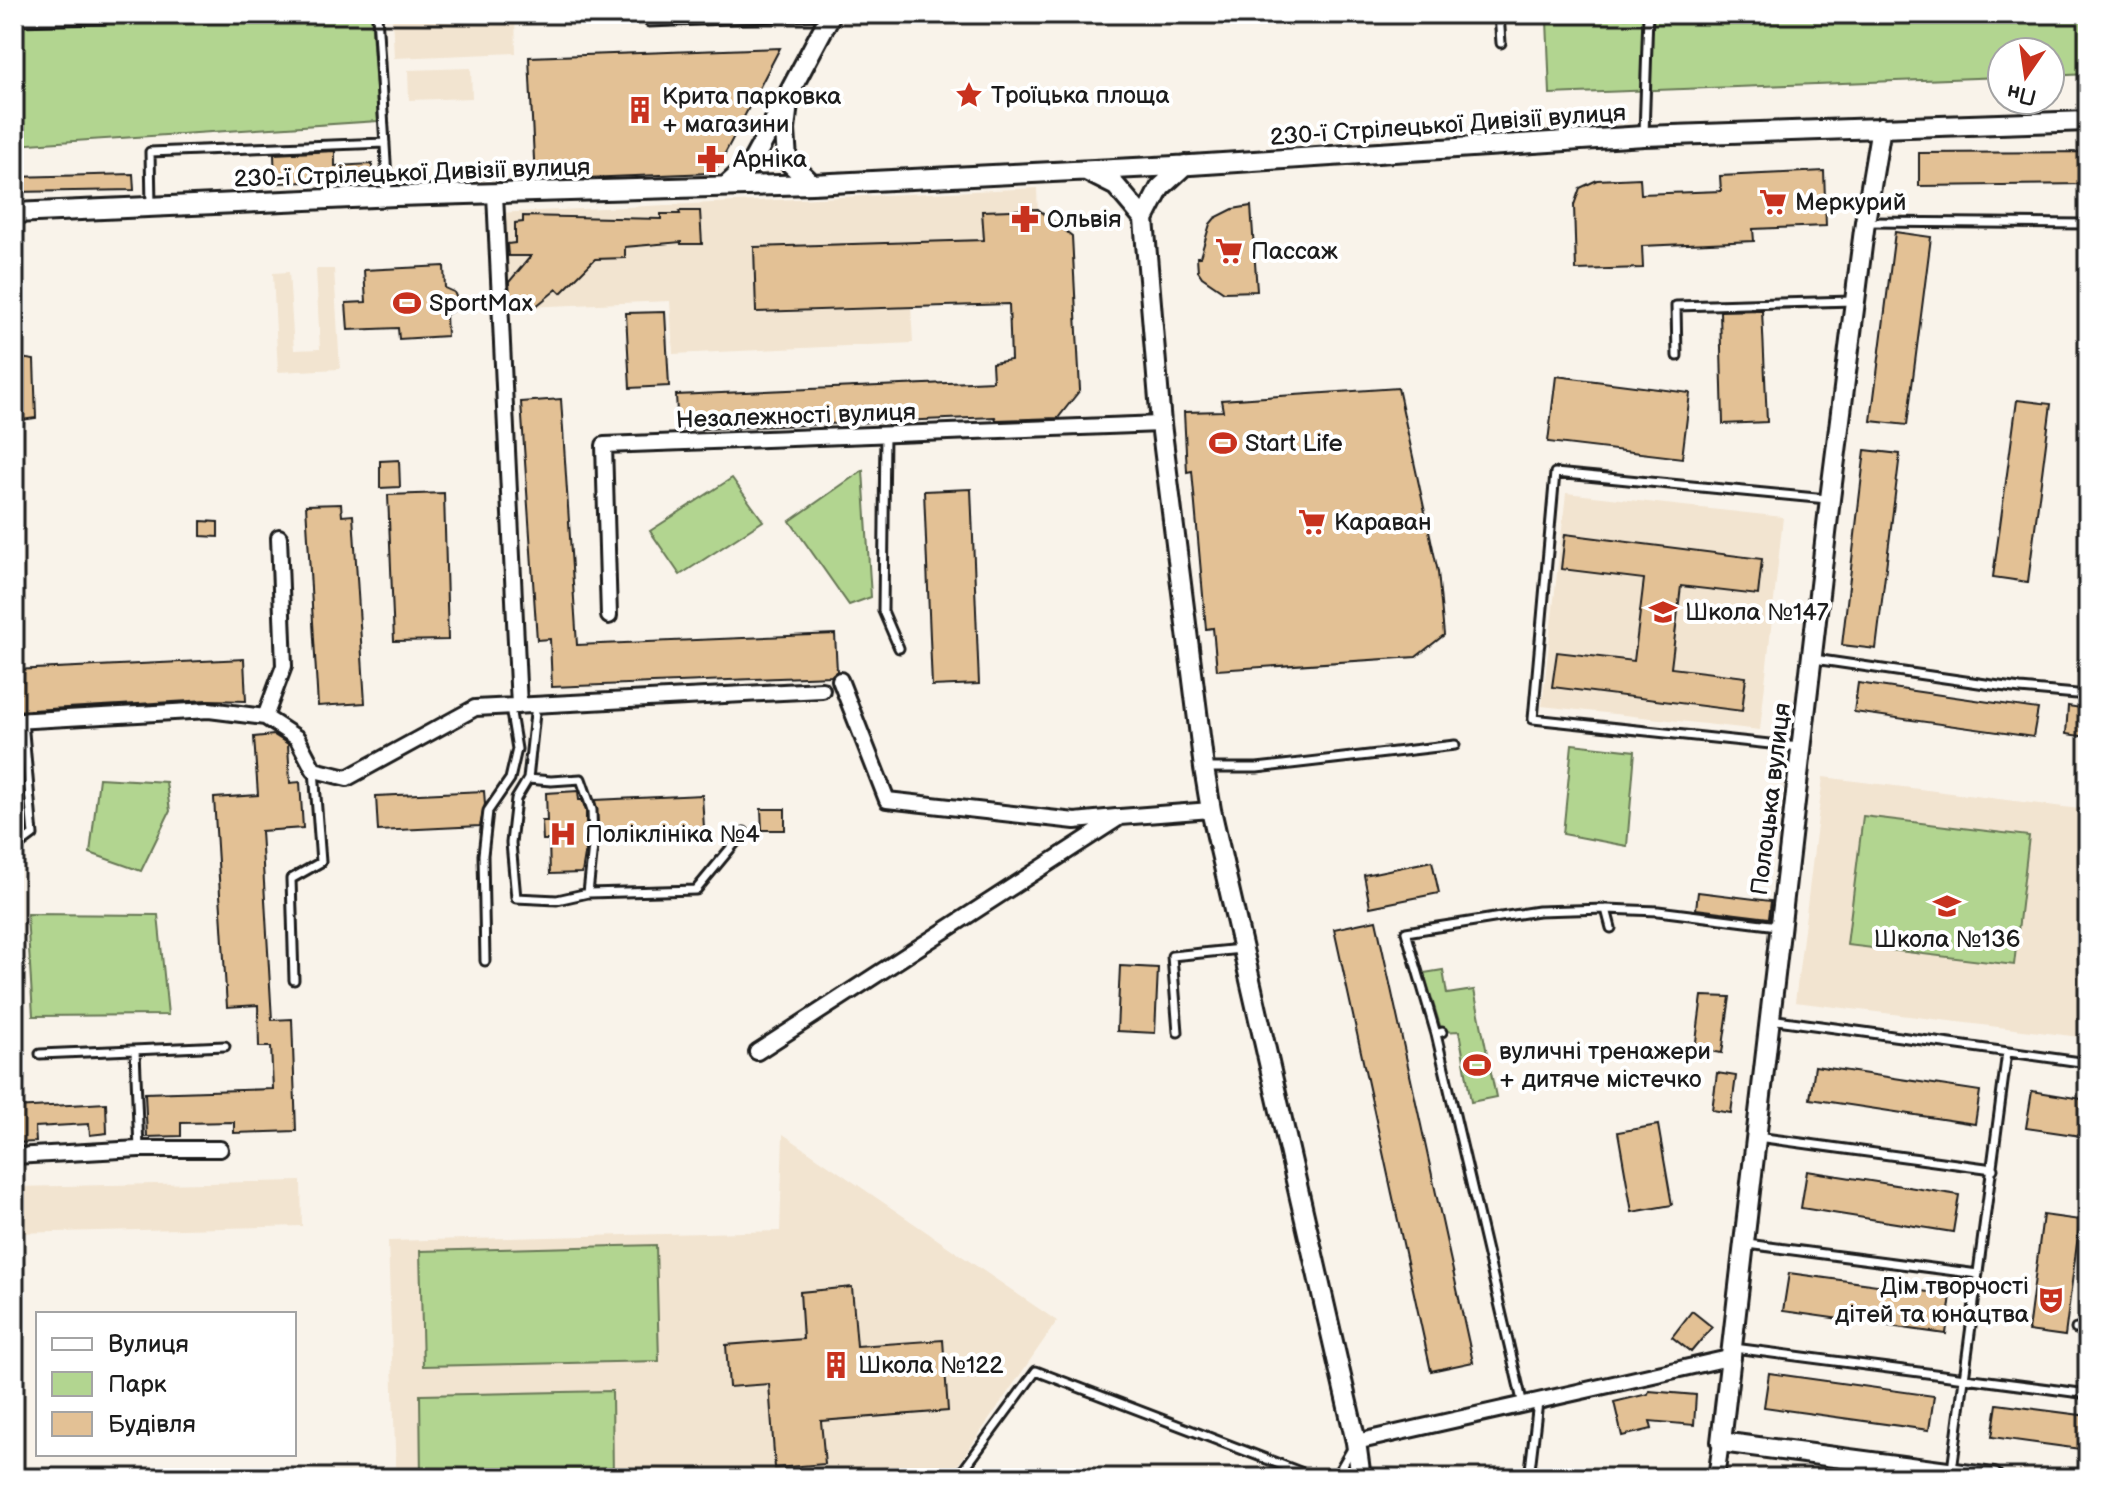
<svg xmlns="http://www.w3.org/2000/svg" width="2102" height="1492" font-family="'Balsamiq Sans',sans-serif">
<rect width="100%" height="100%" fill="#f9f3ea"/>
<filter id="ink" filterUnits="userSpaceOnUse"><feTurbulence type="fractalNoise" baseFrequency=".0125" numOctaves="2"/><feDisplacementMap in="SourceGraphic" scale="16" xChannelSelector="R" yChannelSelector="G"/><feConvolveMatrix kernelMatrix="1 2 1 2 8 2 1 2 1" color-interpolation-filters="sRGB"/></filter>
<g filter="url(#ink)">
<!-- built -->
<path fill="#f2e4d0" d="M392,14h123l1,39 -122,5z
M471,68l1,30 -63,2 -1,-30z
M1037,188l2,55 -131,7 5,93 -240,11 -3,-53 -169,7 -5,-95z
M316,269h18l6,100 -62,3 -5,-99 16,-1 5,78 26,-1z
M1566,493l217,24 -23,213 -218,-24z
M1823,777l265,33v228l-293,-36z
M783,1134l274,187 -108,157h-553l-8,-237 392,-10z
M301,1181l1,45 -288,7v-46z"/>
<!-- green -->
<path fill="#b2d590" stroke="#677856" stroke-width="2" d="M14,14h357l7,107 -364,24z
M1719,14h366l2,60 -37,2v-24h-48v25l-452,17 -3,-74z
M863,470l8,127 -22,8 -59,-84z
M732,478l31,43 -83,54 -30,-44z
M1572,744l63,7 -8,95 -64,-12z
M99,778l67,4 4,29 -29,60 -51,-18z
M1863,816l166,20 -15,129 -167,-20z
M27,914l131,1 10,100 -135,1z
M1443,970l4,24 27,-4 22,107 -25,5 -12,-71 -17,1 -18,-59z
M656,1245l3,116 -236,5 -3,-115z
M2088,1290v73l-8,-1z
M612,1391l1,87h-192l-1,-83z"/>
<!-- building -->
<path fill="#e3c195" stroke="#1c1c1c" stroke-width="2" d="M780,48l-60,115 -9,10 -176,7 -6,-123z
M335,151v15l37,-2v16l-97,3 -1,-29z
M2088,152v32l-169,2v-33z
M1824,171l2,55 -73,3 1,12 -112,5 1,22 -67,2 -2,-65 6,-17 17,-8 43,-2 1,16 80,-3 -1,-15z
M133,174l1,16 -120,2v-15z
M1251,206l6,85 -33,1 -22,-15 -4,-6 -1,-14h3l10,-33 5,-6 18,-9z
M1038,209l34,27 8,154 -22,28 -62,2 -1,-3 -317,13 -2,-35 317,-14 -1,-18 19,-3 -2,-56 -253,8 -2,-65 230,-7 -2,-29z
M679,211h21l2,33h-21v-2l-56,5v11l-30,1 -34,34 -4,-4 -22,18 -16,-12 -6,6 -3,-4 -1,-15 22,-26h-23l-1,-12 8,-1v-20l8,-1v-6l138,3v-5h19z
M1895,232l36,5 -24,188 -36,-4z
M444,266l1,22 9,4 4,9 -4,9 -8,5 1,21 -48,3 -1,-11 -50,2 -2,-27 20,-1 -2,-32z
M1762,310l5,112 -44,2 -3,-113z
M665,312l4,74 -39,2 -4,-75z
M14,357l20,3 2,58 -22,3z
M1556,376l134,17 -8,65 -134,-16z
M1398,388l40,184 6,63 -28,22 -199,13 -4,-42 -7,1 -14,-158 -5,1 -3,-60 39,-1 -2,-11z
M561,399l16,246 258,-11 2,37 -6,5 -279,11 -2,-48 -13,1 -16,-238z
M2017,400l34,4 -23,178 -35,-5z
M1865,450l35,4 -24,195 -34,-4z
M399,460l1,27 -20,1v-27z
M971,489l8,195 -47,2 -8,-195z
M444,493l4,147 -54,1 -6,-146z
M341,504l1,12 11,-1 12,188 -47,3 -12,-201z
M201,521l17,1v15l-17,-1z
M1565,534l197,25 -4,36 -77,-9 -10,82 75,9 -4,34 -190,-24 5,-35 77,9 10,-82 -83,-10z
M244,659l2,42 -38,-1 -194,11v-41z
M1858,683l180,26 -5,28 -179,-25z
M2068,706l20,3v28l-22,-3z
M274,735l14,9 2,39 10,-1 3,46 -42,3 11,189 20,-1 4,112 -62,2v-11l-53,1v13l-34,1 -2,-44 128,-4 -2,-42h-12l-1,-42 -31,2 -13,-209 44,-3 -4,-58z
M484,791l1,13 -5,22 -102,5 -2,-35z
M578,791l1,9h3l4,11v38l-4,24 -32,1 -1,-34h-6l-1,-19h5l-1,-28z
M702,795l2,33 -105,4 -4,-32z
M761,809h24v21h-23z
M1432,861l7,32 -69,14 -6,-32z
M1698,892l73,9 -2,17 -73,-9z
M1376,920l97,442 -42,9 -97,-442z
M1120,966l38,2 -3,65 -38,-2z
M1702,996l28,1 -8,56 -27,-4z
M1815,1066l165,25 -5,33 -165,-25z
M1717,1073l19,3 -5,37 -19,-3z
M2032,1091l56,9v37l-62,-9z
M106,1103l1,30 -17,2 -1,-11 -54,3 1,15 -22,1v-35z
M1658,1125l14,80 -40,7 -14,-80z
M1807,1171l152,24 -6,37 -152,-24z
M2043,1215l37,5 -15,116 -37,-5z
M1789,1273l162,22 -5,39 -163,-23z
M852,1287l5,59 86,-6 5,71 -127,10 4,43 -50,4 -6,-84 -40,3 -3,-42 77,-6 -3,-47z
M1692,1311l20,16 -21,25 -19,-15z
M1769,1373l165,23 -5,34 -165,-23z
M1649,1391l47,4 -2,30 -44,-4 2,8 -30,7 -8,-34 34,-8z
M1997,1404l91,12v34l-96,-13z"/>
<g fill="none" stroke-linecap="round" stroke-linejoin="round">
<!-- service casing -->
<g stroke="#1c1c1c" stroke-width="13">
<path id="service" d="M377,14l11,181
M649,14v8l178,-7
M1499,14l2,29
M14,21l90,-2 5,-5
M1644,134l4,-120
M151,206l-1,-54 235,-9
M1868,222l220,2
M1677,356l-1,-50 177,-5
M885,434l-2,177 16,37
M1814,659l206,30 68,6
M1799,747l-266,-28 22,-246 272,26
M1207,768h50l198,-23
M528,779l23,2 30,-2 11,31 1,36 -5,47 -31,7 -41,-2 -5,-55 5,-44 12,-20 8,-75
M14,849l19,-14 -10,-114
M588,893l108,-3 48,-58
M1611,928l-5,-19 52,2 120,15
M485,961l-2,-106 5,-44 22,-32 7,-30 -7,-42
M294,980l-3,-101 30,-17 -7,-92
M1770,1019l318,44
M1178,1032l-6,-76 69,-7
M1442,1032l-6,2 87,371
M1436,1034l-30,-102 132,-21 68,-2
M135,1051l4,98
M40,1054l185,-8
M1757,1137l236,32
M1747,1244l231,30
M2076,1329l12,1
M1734,1348l354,46
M964,1469l72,-98 280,107
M1952,1470l55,-418
M1335,1478l18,-31
M1529,1478l9,-76"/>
</g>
<!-- minor casing -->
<g stroke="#1c1c1c" stroke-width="20">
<path id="minor" d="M495,194l24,512
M609,616l-5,-171 557,-21
M840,680l47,120 188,21 41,-4
M265,717l19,-51 -5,-129
M14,721l195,-11 56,7 32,21 17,32 33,8 128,-70 347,-18
M757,1052l363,-235 91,-7
M14,1156l125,-7h81
M1356,1442l377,-85
M1716,1478l5,-36"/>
</g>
<!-- tertiary casing -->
<g stroke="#1c1c1c" stroke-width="24">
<path id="tertiary" d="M1881,127l-16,95 -35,277 -109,943 272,36
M1185,165l-25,23 -16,31 17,205 43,344 7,42 145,632 5,36
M1088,172l28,14 28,33
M812,184l-25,-24 -2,-30 4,-37 42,-79
M726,186l26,-24 32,-59
M14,213l382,-17 416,-12 363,-18 469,-30 444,-15"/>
</g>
<!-- service -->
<use href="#service" stroke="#fff" stroke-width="7"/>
<!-- minor -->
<use href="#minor" stroke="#fff" stroke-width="14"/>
<!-- tertiary -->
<use href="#tertiary" stroke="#fff" stroke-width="18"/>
</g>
</g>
<!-- icons -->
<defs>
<g id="sight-bare" transform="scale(2.16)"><path d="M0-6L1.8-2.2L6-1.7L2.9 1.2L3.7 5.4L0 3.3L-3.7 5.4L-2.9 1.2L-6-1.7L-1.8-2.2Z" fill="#c8321e" stroke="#fff" stroke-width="2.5" paint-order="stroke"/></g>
<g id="building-bare" transform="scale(2.16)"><path d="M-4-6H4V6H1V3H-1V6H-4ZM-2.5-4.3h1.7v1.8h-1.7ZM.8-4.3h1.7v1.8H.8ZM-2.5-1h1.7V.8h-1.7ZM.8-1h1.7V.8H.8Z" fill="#c8321e" stroke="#fff" stroke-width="2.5" paint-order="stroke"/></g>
<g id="pharmacy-bare" transform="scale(2.16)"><path d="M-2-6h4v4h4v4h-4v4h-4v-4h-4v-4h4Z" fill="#c8321e" stroke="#fff" stroke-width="2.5" paint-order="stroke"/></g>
<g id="supermarket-bare" transform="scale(2.16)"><path d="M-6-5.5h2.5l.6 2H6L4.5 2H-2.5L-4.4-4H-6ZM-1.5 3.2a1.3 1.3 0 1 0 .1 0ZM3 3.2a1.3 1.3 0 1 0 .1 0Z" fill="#c8321e" stroke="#fff" stroke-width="2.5" paint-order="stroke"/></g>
<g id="stadium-bare" transform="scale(2.16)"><path d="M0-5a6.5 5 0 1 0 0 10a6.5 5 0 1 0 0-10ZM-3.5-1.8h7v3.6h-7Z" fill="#c8321e" stroke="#fff" stroke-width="2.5" paint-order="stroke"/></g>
<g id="school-bare" transform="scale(2.16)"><path d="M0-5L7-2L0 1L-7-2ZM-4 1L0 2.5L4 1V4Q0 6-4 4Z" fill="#c8321e" stroke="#fff" stroke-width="2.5" paint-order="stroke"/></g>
<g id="hospital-bare" transform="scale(2.16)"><path d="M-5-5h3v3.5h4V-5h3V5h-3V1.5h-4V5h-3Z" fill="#c8321e" stroke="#fff" stroke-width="2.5" paint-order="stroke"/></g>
<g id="theatre-bare" transform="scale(2.16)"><path d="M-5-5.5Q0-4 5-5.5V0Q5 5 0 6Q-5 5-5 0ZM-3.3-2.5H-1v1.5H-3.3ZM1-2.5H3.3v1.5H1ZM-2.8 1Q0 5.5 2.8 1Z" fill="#c8321e" stroke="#fff" stroke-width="2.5" paint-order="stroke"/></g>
</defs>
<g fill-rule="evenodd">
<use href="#sight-bare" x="969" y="95"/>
<use href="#building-bare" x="640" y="110"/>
<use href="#pharmacy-bare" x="711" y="159"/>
<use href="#supermarket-bare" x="1773" y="202"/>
<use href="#pharmacy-bare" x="1025" y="219"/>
<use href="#supermarket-bare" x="1229" y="251"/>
<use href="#stadium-bare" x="407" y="303"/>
<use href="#stadium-bare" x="1223" y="443"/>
<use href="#supermarket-bare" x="1312" y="522"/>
<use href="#school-bare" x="1663" y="612"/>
<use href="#hospital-bare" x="563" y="834"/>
<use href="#school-bare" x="1947" y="906"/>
<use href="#stadium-bare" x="1477" y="1065"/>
<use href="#theatre-bare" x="2051" y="1300"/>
<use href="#building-bare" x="836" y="1365"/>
</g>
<g text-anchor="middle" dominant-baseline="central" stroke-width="8" stroke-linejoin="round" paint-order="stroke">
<!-- poi labels -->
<g font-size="24" fill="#1c1c1c" stroke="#fff" text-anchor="start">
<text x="991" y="95">Троїцька площа</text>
<text x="662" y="96">Крита парковка<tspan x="662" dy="28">+ магазини</tspan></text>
<text x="733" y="159">Арніка</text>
<text x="1795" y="202">Меркурий</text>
<text x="1047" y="219">Ольвія</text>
<text x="1251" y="251">Пассаж</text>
<text x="429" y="303">SportMax</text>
<text x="1245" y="443">Start Life</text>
<text x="1334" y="522">Караван</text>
<text x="1685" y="612">Школа №147</text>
<text x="585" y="834">Поліклініка №4</text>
<text x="1947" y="939" text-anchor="middle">Школа №136</text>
<text x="1499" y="1051">вуличні тренажери<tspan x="1499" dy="28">+ дитяче містечко</tspan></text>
<text x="2029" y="1286" text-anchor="end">Дім творчості<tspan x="2029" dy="28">дітей та юнацтва</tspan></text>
<text x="858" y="1365">Школа №122</text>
</g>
<!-- street labels -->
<g font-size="24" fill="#1c1c1c" stroke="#fff">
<text transform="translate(1448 125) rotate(-4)">230-ї Стрілецької Дивізії вулиця</text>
<text transform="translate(412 173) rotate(-2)">230-ї Стрілецької Дивізії вулиця</text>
<text transform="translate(796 416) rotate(-2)">Незалежності вулиця</text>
<text transform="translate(1771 799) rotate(-83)">Полоцька вулиця</text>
</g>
</g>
<!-- margin -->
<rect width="2102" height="1492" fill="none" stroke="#fff" stroke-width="48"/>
<rect x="24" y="24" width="2054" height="1444" fill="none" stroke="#1c1c1c" stroke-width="3" filter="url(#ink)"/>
<!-- legend -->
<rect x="36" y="1312" width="260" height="144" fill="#ffffff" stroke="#a4a4a4" stroke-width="2"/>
<rect x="52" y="1338" width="40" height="12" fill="#ffffff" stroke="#a4a4a4" stroke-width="2"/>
<text x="108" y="1352" font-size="24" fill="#1c1c1c">Вулиця</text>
<rect x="52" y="1372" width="40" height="24" fill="#b2d590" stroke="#a4a4a4" stroke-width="2"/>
<text x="108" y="1392" font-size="24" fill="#1c1c1c">Парк</text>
<rect x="52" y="1412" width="40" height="24" fill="#e3c195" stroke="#a4a4a4" stroke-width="2"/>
<text x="108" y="1432" font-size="24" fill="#1c1c1c">Будівля</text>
<!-- north arrow -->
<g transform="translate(2026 76) rotate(193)"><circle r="38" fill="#ffffff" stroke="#a4a4a4" stroke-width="2"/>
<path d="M0-6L14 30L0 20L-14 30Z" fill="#c8321e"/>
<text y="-12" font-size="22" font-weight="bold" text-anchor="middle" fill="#1c1c1c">Пн</text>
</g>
</svg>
